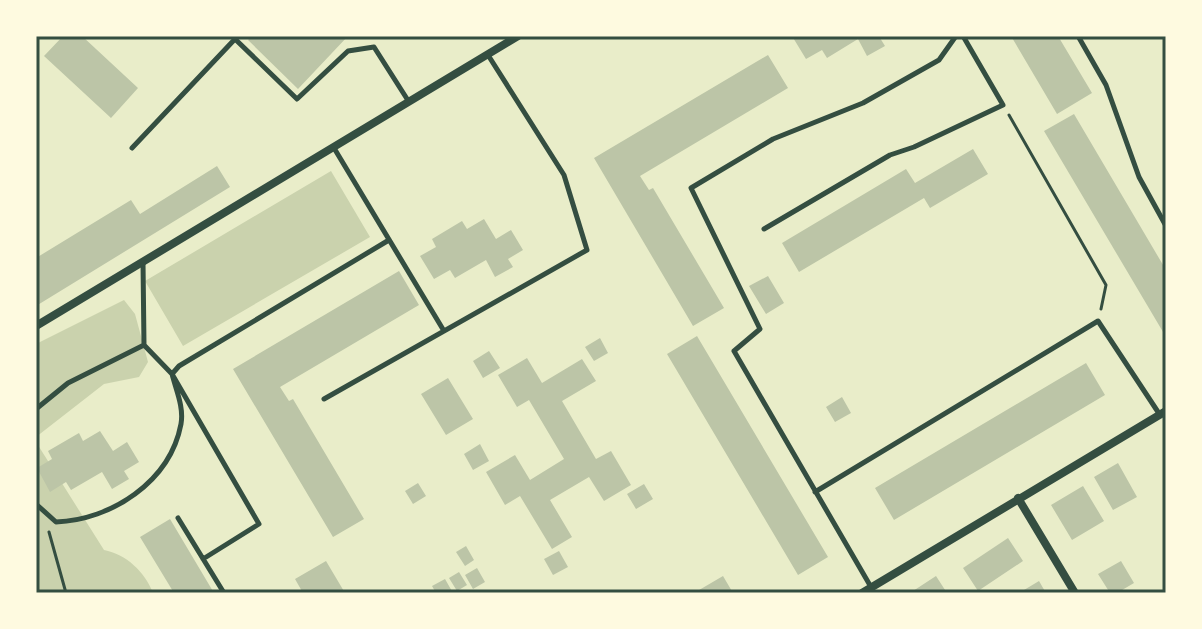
<svg xmlns="http://www.w3.org/2000/svg" width="1202" height="629" font-family="Rubik,sans-serif">
<rect width="100%" height="100%" fill="#e9edc9"/>
<!-- green -->
<path fill="#cad2ad" d="M331,171l39,66 -187,109 -38,-65z
M124,300l11,14 13,48 -9,15 -35,7 -68,53v-93z
M36,442l68,108c22,4 41,22 49,43h-117z"/>
<!-- building -->
<path fill="#bcc5a7" d="M63,36h19l56,52 -27,30 -67,-62z
M252,36h96l-50,53 -50,-49z
M792,36h92l-4,2 5,8 -18,10 -9,-17 -31,19 -5,-8 -16,9z
M1011,36h47l34,57 -35,21z
M768,55l20,33 -148,88 9,14 4,-2 71,120 -31,18 -99,-168z
M1074,114l92,156v67l-122,-206z
M973,149l15,25 -58,34 -6,-10 -125,74 -17,-29 124,-74 9,14z
M217,166l13,21 -194,119v-48l95,-58 9,14z
M484,219l12,20 15,-9 12,20 -15,9 5,8 -18,10 -9,-17 -31,18 -5,-8 -16,9 -14,-23 16,-9 -4,-8 30,-18 5,8z
M399,271l20,34 -139,82 9,14 4,-2 71,120 -31,18 -100,-168z
M768,276l16,27 -18,11 -17,-28z
M697,336l131,221 -30,18 -131,-221z
M600,338l8,15 -14,8 -9,-14z
M489,351l11,17 -17,10 -10,-17z
M527,358l15,25 40,-24 14,22 -34,20 34,58 15,-8 20,34 -27,16 -15,-24 -39,23 22,37 -20,12 -32,-53 -15,9 -19,-33 29,-17 15,25 34,-21 -35,-59 -12,7 -19,-32z
M1086,363l19,32 -211,125 -19,-32z
M448,378l25,41 -27,16 -25,-41z
M842,397l9,16 -16,9 -9,-15z
M100,431l13,20 14,-9 12,20 -15,9 5,8 -17,10 -10,-17 -31,18 -5,-8 -16,10 -13,-24 15,-9 -4,-8 31,-18 4,8z
M480,444l9,17 -16,9 -9,-16z
M1118,463l19,34 -24,13 -19,-33z
M418,483l8,13 -13,8 -8,-13z
M644,484l9,15 -17,10 -9,-15z
M1083,486l21,35 -32,19 -21,-35z
M170,519l44,74h-40l-34,-56z
M1008,538l15,23 -45,30 -15,-23z
M466,546l8,14 -9,6 -9,-14z
M559,551l9,16 -15,8 -9,-16z
M326,561l19,32h-42l-8,-14z
M1121,561l13,22 -17,10h-7l-12,-19z
M477,568l8,14 -12,7 -8,-14z
M459,572l8,13 -10,6 -8,-13z
M723,576l10,17h-39z
M936,576l11,17h-33l-1,-2z
M445,579l8,14h-17l-4,-7z
M1039,581l7,12h-27z"/>
<g fill="none" stroke-linecap="round" stroke-linejoin="round">
<!-- path -->
<path stroke="#344e41" stroke-width="3" d="M1009,115l97,170 -5,24
M49,532l17,61"/>
<!-- service -->
<path stroke="#344e41" stroke-width="5" d="M237,36l-2,3 62,60 51,-48 26,-4 35,55
M1078,36l28,49 33,92 27,49
M132,148l103,-109 -3,-3
M334,148l110,183
M764,229l126,-74 24,-8 89,-42 -40,-69
M143,262l1,83 28,29 87,150 -56,35
M324,399l263,-149 -23,-75 -76,-120
M36,409l32,-26 76,-38
M815,492l283,-171 62,94
M36,504l20,18c55,-2 114,-40 125,-98 3,-17 -5,-34 -9,-50l7,-8 210,-126
M178,518l46,75
M871,587l-137,-236 26,-22 -69,-141 82,-49 90,-36 76,-43 17,-24"/>
<!-- minor -->
<path stroke="#344e41" stroke-width="8" d="M36,326l482,-290
M1018,498l57,95
M862,593l304,-182"/>
</g>
<!-- border -->
<rect width="1202" height="629" fill="none" stroke="#fefae0" stroke-width="76"/>
<rect x="38" y="38" width="1126" height="553" fill="none" stroke="#344e41" stroke-width="3"/>
</svg>
